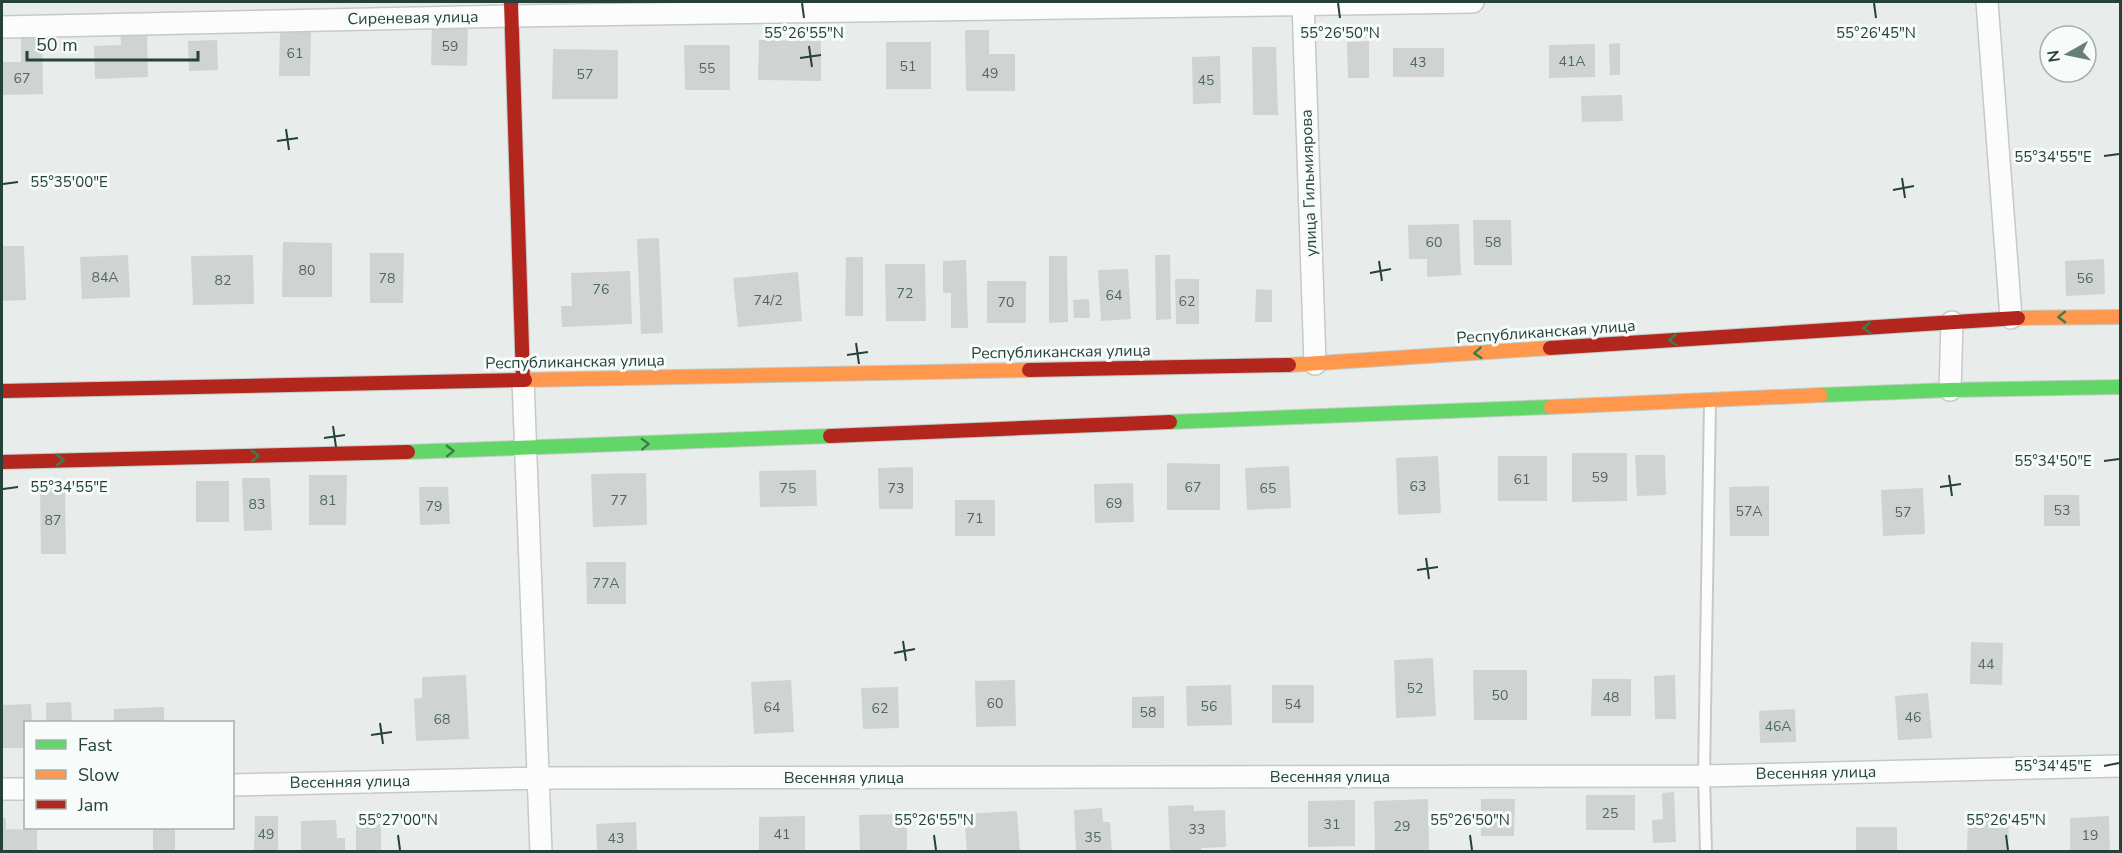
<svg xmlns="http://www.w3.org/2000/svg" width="2122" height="853" font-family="'Nunito Sans',sans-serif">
<rect width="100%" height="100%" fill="#e8edeb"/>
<!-- building -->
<path fill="#cfd4d2" d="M432,25l36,1 -1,40 -36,-1z
M147,29l1,48 -53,2 -1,-33 27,-1 -1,-15z
M965,30h24v24h26v37h-49z
M280,31h31l-1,45h-31z
M42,34l1,60 -41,1v-33h19v-27z
M217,40l1,30 -29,1 -1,-30z
M759,40l62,1v40l-63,-1z
M1369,41v37h-21l-1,-36z
M886,42h45v47h-45z
M1620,43v32h-10l-1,-31z
M1595,44v33l-46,1v-33z
M684,45h46v45h-45z
M1252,47h24l2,68h-25z
M1393,48h51v29h-51z
M553,49l65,1v49h-66z
M1220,56l1,47 -28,1 -1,-47z
M1622,95l1,26 -41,1 -1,-26z
M1473,220h38l1,45h-38z
M1459,224l2,51 -34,2v-18h-18l-1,-34z
M659,238l4,95 -22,1 -4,-95z
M283,242l49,1v54h-50z
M2,246h22l2,54 -24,1z
M370,253h34l-1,50h-33z
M128,255l2,42 -48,2 -2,-42z
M253,255l1,49 -61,1 -2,-49z
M1155,255h15l1,64 -15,1z
M1049,256h18l1,66 -19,1z
M846,257h17v59h-18z
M2104,259l1,35 -39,2 -1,-35z
M966,260l2,68h-17v-35h-8v-32z
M885,264h40l1,57h-40z
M1128,269l3,50 -30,2 -3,-51z
M630,271l2,53 -70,3 -1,-21h11l-1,-33z
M798,272l4,49 -64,6 -5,-49z
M1175,279h24v45h-23z
M987,281h39v42h-39z
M1256,289l16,1v32h-17z
M1089,299l1,19h-16l-1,-18z
M1572,453h55v48l-55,1z
M1635,455h30l1,40 -29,1z
M1438,456l3,57 -43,2 -2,-57z
M1498,456h49v45h-49z
M1167,463l53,1v46h-53z
M1289,466l2,42 -44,2 -2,-42z
M913,467v42h-34l-1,-41z
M816,470l1,36 -57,1 -1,-36z
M646,473l1,52 -54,2 -2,-53z
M309,475h38l-1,50h-37z
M242,478h28l2,52 -28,1z
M196,481h33v41h-33z
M1133,483l1,39 -39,1 -1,-39z
M65,485l1,69h-25l-1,-68z
M1769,486v50h-39l-1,-49z
M419,487h29l2,37 -30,1z
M1923,488l2,46 -42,2 -2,-46z
M2044,495h35l1,31h-36z
M955,500h40v36h-40z
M586,562h40v42h-39z
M1971,642l32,1 -1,42 -32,-1z
M1433,658l3,58 -40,2 -2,-58z
M1473,670h54v50h-53z
M466,675l3,64 -53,2 -2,-42 8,-1v-21z
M1675,675l1,44h-21l-1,-43z
M1592,679h39v37h-40z
M791,680l3,52 -40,2 -3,-52z
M1015,680l1,46 -40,1 -1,-46z
M1231,685l1,40 -45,1 -1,-40z
M1272,685h42v38h-42z
M898,687l1,41 -36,1 -2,-41z
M1928,693l4,45 -34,2 -3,-44z
M1164,696v32h-32v-31z
M71,702l1,20h-26v-19z
M31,704l1,18h-6v26h-24v-43z
M164,707v15h-50v-13z
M1795,709l1,33 -36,1 -1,-32z
M1674,792l2,50 -23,1 -1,-23 11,-1 -1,-26z
M1586,795h49v35h-49z
M1428,799l1,53h-54l-1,-51z
M1481,799h34l-1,37h-33z
M1355,800v46l-47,1v-46z
M1194,805v6l31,-1 1,37 -25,1v4h-31l-2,-46z
M1102,808l1,14h7l2,30h-36l-2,-42z
M1017,811l3,40 -53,1 -3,-38z
M907,814v38h-47l-1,-37z
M255,816h23v36h-24z
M805,816v36h-46v-35z
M2109,816l1,36h-40v-34z
M2,818h4v11l31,1v22h-35z
M1968,818l41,2 -1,32h-41z
M336,820l1,18h8v14h-44v-31z
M636,822l1,30h-40l-1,-28z
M356,824h25v28h-25z
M1856,827h41v25h-41z
M153,828h22v24h-22z"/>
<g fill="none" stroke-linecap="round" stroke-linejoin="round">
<!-- lane casing -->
<g stroke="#c5cac8" stroke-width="14">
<path id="lane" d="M1706,852l-2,-76 6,-374"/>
</g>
<!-- street casing -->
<g stroke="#c5cac8" stroke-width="24">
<path id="street" d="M1303,2l12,362
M1987,2l24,316
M2,27l510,-11 961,-14
M523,380l18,472
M1950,390l2,-68
M232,785l307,-7 1165,-2 416,-10
M2,789h24"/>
</g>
<!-- fast casing -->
<g stroke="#c3cbc8" stroke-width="16">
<path id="fast" d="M1821,395l129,-5 170,-3
M1170,422l381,-15
M408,452l422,-16"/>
</g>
<!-- slow casing -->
<g stroke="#c3cbc8" stroke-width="16">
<path id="slow" d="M2018,318l102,-1
M1289,365l261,-17
M525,380l504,-10
M1551,407l270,-12"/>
</g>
<!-- jam casing -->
<g stroke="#c3cbc8" stroke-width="16">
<path id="jam" d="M511,2l12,378
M1550,348l468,-30
M1029,370l260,-5
M2,391l523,-11
M830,436l340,-14
M2,462l406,-10"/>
</g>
<!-- lane -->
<use href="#lane" stroke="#fcfcfc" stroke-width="10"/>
<!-- street -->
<use href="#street" stroke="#fcfcfc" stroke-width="21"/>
<!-- fast -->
<use href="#fast" stroke="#63d668" stroke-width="14"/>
<!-- slow -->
<use href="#slow" stroke="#ff974d" stroke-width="14"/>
<!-- jam -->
<use href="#jam" stroke="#b3261e" stroke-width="14"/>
</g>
<!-- one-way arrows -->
<defs><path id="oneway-chevron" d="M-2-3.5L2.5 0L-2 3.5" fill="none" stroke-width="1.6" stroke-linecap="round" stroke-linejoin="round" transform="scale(1.5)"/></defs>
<g stroke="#3d7d4c">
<use href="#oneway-chevron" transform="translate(2062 317) rotate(179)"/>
<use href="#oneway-chevron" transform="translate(1867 328) rotate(176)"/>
<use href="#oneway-chevron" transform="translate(1673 340) rotate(176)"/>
<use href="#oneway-chevron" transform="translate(1478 353) rotate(176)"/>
<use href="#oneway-chevron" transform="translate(645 444) rotate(-2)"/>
<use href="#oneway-chevron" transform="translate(450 451) rotate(-1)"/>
<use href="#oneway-chevron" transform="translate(255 456) rotate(-1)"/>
<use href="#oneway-chevron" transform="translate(60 460) rotate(-1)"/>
</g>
<!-- ticks -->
<path fill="none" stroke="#24423a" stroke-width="2" d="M802,3l2,15M1338,3l2,15M1874,3l2,15M809,46l3,21M800,58l21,-3M286,129l3,21M277,141l21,-3M2104,156l15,-2M1902,178l3,20M3,184l15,-2M1893,190l21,-4M1379,261l3,20M1370,273l21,-4M856,343l3,21M847,355l21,-3M333,426l3,21M324,438l21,-3M2104,461l15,-2M1949,475l3,21M1940,487l21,-3M3,489l15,-2M1426,558l3,21M1417,570l21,-3M903,641l3,20M894,653l21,-4M380,723l3,21M371,735l21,-3M2104,766l15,-3M398,835l2,15M934,835l2,15M1470,835l2,15M2006,835l2,15"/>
<g text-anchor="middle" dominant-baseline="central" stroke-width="6" stroke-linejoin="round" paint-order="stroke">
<!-- number labels -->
<g font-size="14" fill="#506761">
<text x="450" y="46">59</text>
<text x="295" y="53">61</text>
<text x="1572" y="61">41А</text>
<text x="1418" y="62">43</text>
<text x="908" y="66">51</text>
<text x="707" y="68">55</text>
<text x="990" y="73">49</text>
<text x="585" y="74">57</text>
<text x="22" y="78">67</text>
<text x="1206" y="80">45</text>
<text x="1434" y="242">60</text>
<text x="1493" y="242">58</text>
<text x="307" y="270">80</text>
<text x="105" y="277">84А</text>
<text x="387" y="278">78</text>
<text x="2085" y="278">56</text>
<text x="223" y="280">82</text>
<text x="601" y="289">76</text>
<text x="905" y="293">72</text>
<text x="1114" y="295">64</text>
<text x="768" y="300">74/2</text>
<text x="1187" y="301">62</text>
<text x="1006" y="302">70</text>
<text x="1600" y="477">59</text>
<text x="1522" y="479">61</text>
<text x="1418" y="486">63</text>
<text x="1193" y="487">67</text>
<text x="788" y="488">75</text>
<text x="896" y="488">73</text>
<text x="1268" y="488">65</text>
<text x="328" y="500">81</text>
<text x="619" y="500">77</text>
<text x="1114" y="503">69</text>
<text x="257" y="504">83</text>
<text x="434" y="506">79</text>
<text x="2062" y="510">53</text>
<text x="1749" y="511">57А</text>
<text x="1903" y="512">57</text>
<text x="975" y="518">71</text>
<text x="53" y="520">87</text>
<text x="606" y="583">77А</text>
<text x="1986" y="664">44</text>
<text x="1415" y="688">52</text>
<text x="1500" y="695">50</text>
<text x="1611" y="697">48</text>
<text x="995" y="703">60</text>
<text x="1293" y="704">54</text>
<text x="1209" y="706">56</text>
<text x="772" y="707">64</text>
<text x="880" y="708">62</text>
<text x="1148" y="712">58</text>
<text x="1913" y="717">46</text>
<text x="442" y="719">68</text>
<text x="1778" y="726">46А</text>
<text x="1610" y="813">25</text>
<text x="1332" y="824">31</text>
<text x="1402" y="826">29</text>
<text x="1197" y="829">33</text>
<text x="266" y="834">49</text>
<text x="782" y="834">41</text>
<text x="2090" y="835">19</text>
<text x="1093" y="837">35</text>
<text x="616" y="838">43</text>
</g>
<!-- street labels -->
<g font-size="16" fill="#24423a" stroke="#f7fbf9">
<text transform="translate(413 18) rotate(-1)">Сиреневая улица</text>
<text transform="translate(1309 183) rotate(-92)">улица Гильмиярова</text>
<text transform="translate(1546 332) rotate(-4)">Республиканская улица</text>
<text transform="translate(1061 352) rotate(-1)">Республиканская улица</text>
<text transform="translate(575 362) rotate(-1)">Республиканская улица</text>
<text transform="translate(1816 773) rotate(-1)">Весенняя улица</text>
<text x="1330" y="777">Весенняя улица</text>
<text x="844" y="778">Весенняя улица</text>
<text transform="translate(350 782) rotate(-1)">Весенняя улица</text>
</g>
</g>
<g font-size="15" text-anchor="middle" fill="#24423a" stroke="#f7fbf9" stroke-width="6" stroke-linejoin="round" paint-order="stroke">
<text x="804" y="38">55°26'55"N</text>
<text x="1340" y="38">55°26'50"N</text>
<text x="1876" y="38">55°26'45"N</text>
<text x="2053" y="162">55°34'55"E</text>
<text x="69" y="187">55°35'00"E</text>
<text x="2053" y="466">55°34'50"E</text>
<text x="69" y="492">55°34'55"E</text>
<text x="2053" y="771">55°34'45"E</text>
<text x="398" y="825">55°27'00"N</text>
<text x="934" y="825">55°26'55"N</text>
<text x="1470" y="825">55°26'50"N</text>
<text x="2006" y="825">55°26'45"N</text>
</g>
<!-- border -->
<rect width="2122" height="853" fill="none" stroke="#24423a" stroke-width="6"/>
<!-- legend -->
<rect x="24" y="721" width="210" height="108" fill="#f7fbf9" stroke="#a3b1ad" stroke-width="1.5"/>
<rect x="36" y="740" width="30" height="9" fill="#63d668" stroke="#a3b1ad" stroke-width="1.5"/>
<text x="78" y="751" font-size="18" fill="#24423a">Fast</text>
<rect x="36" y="770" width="30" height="9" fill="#ff974d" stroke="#a3b1ad" stroke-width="1.5"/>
<text x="78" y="781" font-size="18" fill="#24423a">Slow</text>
<rect x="36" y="800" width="30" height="9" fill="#b3261e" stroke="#a3b1ad" stroke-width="1.5"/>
<text x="78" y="811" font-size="18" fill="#24423a">Jam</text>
<!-- north arrow -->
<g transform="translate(2068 54) rotate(261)"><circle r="28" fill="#f7fbf9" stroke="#a3b1ad" stroke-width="1.5"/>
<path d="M0-4.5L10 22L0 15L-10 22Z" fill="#697e78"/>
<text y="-9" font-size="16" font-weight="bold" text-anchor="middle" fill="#24423a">N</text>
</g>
<!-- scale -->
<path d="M27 51v9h171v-9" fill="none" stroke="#24423a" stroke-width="3"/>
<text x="36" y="51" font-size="18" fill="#24423a" stroke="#f7fbf9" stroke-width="4.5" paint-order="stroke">50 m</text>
</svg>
